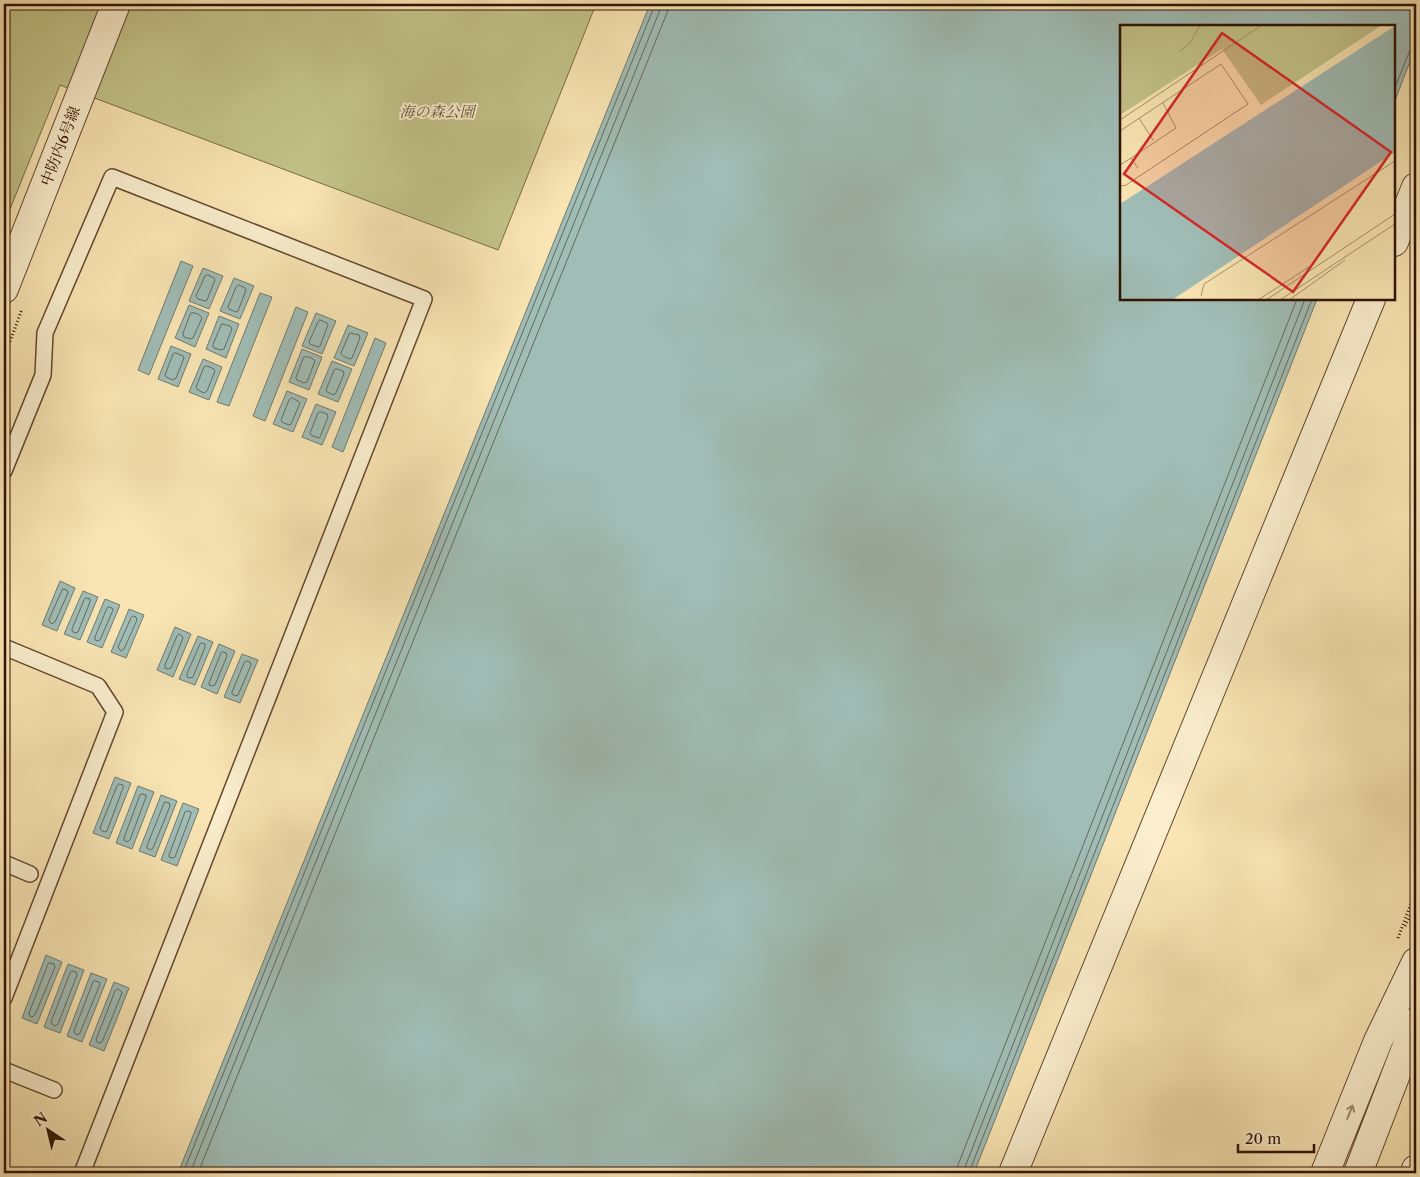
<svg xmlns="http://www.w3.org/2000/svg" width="1420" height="1177" font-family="'Libre Caslon Text','Noto Serif JP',serif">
<rect width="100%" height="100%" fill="#f8e5b3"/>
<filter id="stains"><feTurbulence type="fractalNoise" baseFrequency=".004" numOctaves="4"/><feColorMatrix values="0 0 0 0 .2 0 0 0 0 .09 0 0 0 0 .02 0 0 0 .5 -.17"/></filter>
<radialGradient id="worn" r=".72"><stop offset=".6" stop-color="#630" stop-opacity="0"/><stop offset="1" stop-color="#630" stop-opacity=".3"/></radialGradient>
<!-- green -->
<path fill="#c2c389" stroke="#796b46" d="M4,4h592l-98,246 -438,-165 -56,139z"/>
<!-- water -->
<path fill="#a0bdb6" stroke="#73796e" d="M650,4h766v42l-22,57v-77h-273v273h196l-343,874h-796z
M181,261l12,5 -44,109 -11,-5z
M203,268l20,8 -14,33 -20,-8z
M234,278l20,8 -14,33 -20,-8z
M260,293l12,4 -43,109 -12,-4z
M189,305l20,8 -14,34 -20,-9z
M296,307l12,5 -43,109 -12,-5z
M316,313l20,8 -14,33 -20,-8z
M219,316l20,8 -13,34 -20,-9z
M348,325l20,8 -14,33 -20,-8z
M375,338l11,5 -43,109 -11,-5z
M171,346l20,8 -13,33 -20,-8z
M302,349l20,8 -13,33 -20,-8z
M203,359l19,8 -13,33 -20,-8z
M332,361l20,8 -14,33 -20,-8z
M287,391l20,8 -14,33 -20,-8z
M316,404l20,8 -14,33 -20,-8z
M60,581l15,7 -18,43 -15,-6z
M83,591l15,6 -18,43 -16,-6z
M105,599l15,6 -18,43 -15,-6z
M129,609l15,6 -18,43 -15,-6z
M175,627l16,7 -18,43 -16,-7z
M198,636l15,6 -18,43 -16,-6z
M219,644l16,7 -18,43 -16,-7z
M242,654l16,6 -18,43 -16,-6z
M115,777l16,6 -22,56 -16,-6z
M138,786l16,6 -22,57 -16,-6z
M161,795l16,6 -22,56 -16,-6z
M183,803l16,6 -22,57 -16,-6z
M46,955l16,7 -25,62 -15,-6z
M68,964l16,6 -24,63 -16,-6z
M91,973l16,6 -25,63 -15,-6z
M114,982l15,6 -25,63 -15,-6z"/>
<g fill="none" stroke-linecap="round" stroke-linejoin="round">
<!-- shore -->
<path stroke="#68685c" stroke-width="1" d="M1394,90l16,-40 2,-3h4
M208,275l6,3 1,2 -8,20 -2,1 -7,-2 -2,-3 9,-20z
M239,285l6,3 1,2 -8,21 -2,1 -7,-3 -1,-2 8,-20z
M191,313c3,-1 9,1 11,5l-9,20 -2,1 -7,-2 -1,-3z
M320,320l7,3 1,2 -8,21 -2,1 -8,-3 -1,-2 9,-20z
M222,324l8,2 2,3 -8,20 -3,1 -7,-2 -1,-3z
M350,333l9,2 1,3 -8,20 -2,1 -7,-3 -2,-2z
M176,353l7,3 1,2 -8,20 -3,2 -7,-3 -1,-2 8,-21z
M304,357c3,-1 9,1 11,4l-8,21 -3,1 -7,-3 -1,-2z
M207,366l7,3 1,2 -8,20 -3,2 -6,-3 -2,-3 8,-20z
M337,369l6,2 1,3 -8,19 -2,2 -7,-3 -1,-2 8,-20z
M292,398l6,3 2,2 -9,21 -2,1 -7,-3 -1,-2 8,-20z
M321,412l6,2 1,3 -8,20 -2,1 -7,-3 -1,-2 8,-20z
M63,589l4,1 1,3 -13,29 -3,2 -2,-2 -1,-2z
M86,598l4,1v3l-12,30 -3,1 -3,-2v-2l12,-29z
M109,607l3,1 1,2 -13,30 -2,1 -3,-1v-3l12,-29z
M133,616l3,1 1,3 -13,29 -3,2 -2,-2 -1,-2 13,-29z
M179,634l3,2 1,2 -12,30 -3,1 -3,-1v-3l12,-29z
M202,643l3,1v3l-12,30 -3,1 -3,-1v-3l13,-30z
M223,652l3,1 1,3 -12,29 -3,1 -3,-1v-2l12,-30z
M246,661l4,1 1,3 -13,30 -3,1 -3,-2v-2l12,-29z
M119,784l4,1v3l-16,43 -3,1 -3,-2 -1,-2 17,-42z
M142,794l4,1v2l-16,43 -3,2 -3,-2v-2l16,-43z
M165,802l4,1 1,3 -17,42 -3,2 -3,-2v-2z
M187,811l4,1v2l-16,43 -3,1 -3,-1v-2l16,-43z
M50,963l4,1 1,3 -20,48 -3,2 -2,-1 -1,-3 19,-49z
M72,971l4,1 1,3 -19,49 -3,2 -3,-2 -1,-2 19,-49z
M95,981l4,1 1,2 -20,49 -3,2 -2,-2 -1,-2 19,-49z
M118,989l3,2 1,2 -20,49 -3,1 -2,-1 -1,-2 19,-49z
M183,1173l471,-1166v-3
M190,1173l470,-1163 1,-6
M198,1173l469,-1160 1,-9
M956,1173l2,-8 339,-866
M964,1173l1,-6 340,-868
M970,1173v-3l342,-871"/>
<!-- service casing -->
<g stroke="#62482e" stroke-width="18">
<path id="service" d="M4,471l39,-96 2,-42 67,-156 312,122 -342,874
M4,647l94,39 17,26 -111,286
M4,863l26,11
M4,1070l50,20"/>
</g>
<!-- minor casing -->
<g stroke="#62482e" stroke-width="30">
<path id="minor" d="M1394,242l22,-55
M1013,1173l358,-874"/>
</g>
<!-- tertiary casing -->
<g stroke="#62482e" stroke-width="30">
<path id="tertiary" d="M4,289l112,-285
M1325,1173l53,-132 38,-79
M1358,1173l58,-151
M1415,1173l1,-4"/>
</g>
<!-- path -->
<path stroke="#301302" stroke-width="3" stroke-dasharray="1 2.5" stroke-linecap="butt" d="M4,358l18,-49
M1405,926l11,-22
M1398,938l18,-48"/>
<!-- service -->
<use href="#service" stroke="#faeece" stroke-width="15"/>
<!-- minor -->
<use href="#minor" stroke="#faeece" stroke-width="28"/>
<!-- tertiary -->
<use href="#tertiary" stroke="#faeece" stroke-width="28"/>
</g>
<!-- one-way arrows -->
<defs><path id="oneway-shaft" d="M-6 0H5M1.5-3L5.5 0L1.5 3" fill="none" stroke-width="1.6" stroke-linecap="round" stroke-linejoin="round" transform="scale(1.25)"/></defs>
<use stroke="#9f8b72" href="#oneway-shaft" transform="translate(1350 1112) rotate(-68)"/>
<g text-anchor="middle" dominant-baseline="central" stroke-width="4" stroke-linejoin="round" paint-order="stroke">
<!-- park labels -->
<g font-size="15" font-style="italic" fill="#635131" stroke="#faeece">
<text x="437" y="111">海の森公園</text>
</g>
<!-- street labels -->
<g font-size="15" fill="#301302" stroke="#faeece">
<text transform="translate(60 146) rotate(-69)">中防内6号線</text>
</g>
</g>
<!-- overview -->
<g transform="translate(1120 25)">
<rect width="275" height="275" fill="#f8e5b3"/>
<path d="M0,0h262l-121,80 -39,-56 -102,66z" fill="#c2c389"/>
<path d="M275,1v126l-223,148h-52v-96z" fill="#a0bdb6"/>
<path fill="none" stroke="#a8916c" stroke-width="1" d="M59,27l11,-9 10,-18M19,93l14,22M0,95l142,-95M0,106l101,-67 27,40 -122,81 -5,1M11,133l45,-30 -13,-25M0,140l11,-7 7,10M81,271l3,-12 191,-123M138,275l51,-33M146,275l129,-86M160,275l115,-76M169,275l56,-40"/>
<path fill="#d62828" fill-opacity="0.15" stroke="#d62828" stroke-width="2.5" d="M102,8l169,119 -98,140 -169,-118z"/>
<rect width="275" height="275" fill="none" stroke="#301302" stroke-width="2.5"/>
</g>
<!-- margin -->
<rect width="1420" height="1177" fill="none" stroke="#f8e5b3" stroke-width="20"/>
<rect x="5" y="5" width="1410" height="1167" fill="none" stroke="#301302" stroke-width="2.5"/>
<rect x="10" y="10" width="1400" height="1157" fill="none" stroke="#301302"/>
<!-- north arrow -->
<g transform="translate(48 1130) rotate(325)" stroke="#faeece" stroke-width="4" paint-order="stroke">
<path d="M0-4L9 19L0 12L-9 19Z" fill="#301302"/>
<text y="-8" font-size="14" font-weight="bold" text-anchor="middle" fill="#301302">N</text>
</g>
<!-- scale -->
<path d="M1238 1144v8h76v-8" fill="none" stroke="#301302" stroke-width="2.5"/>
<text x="1245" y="1144" font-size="15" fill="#301302" stroke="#faeece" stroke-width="4" paint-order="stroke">20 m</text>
<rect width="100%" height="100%" filter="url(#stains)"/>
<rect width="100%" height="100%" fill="url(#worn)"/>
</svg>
